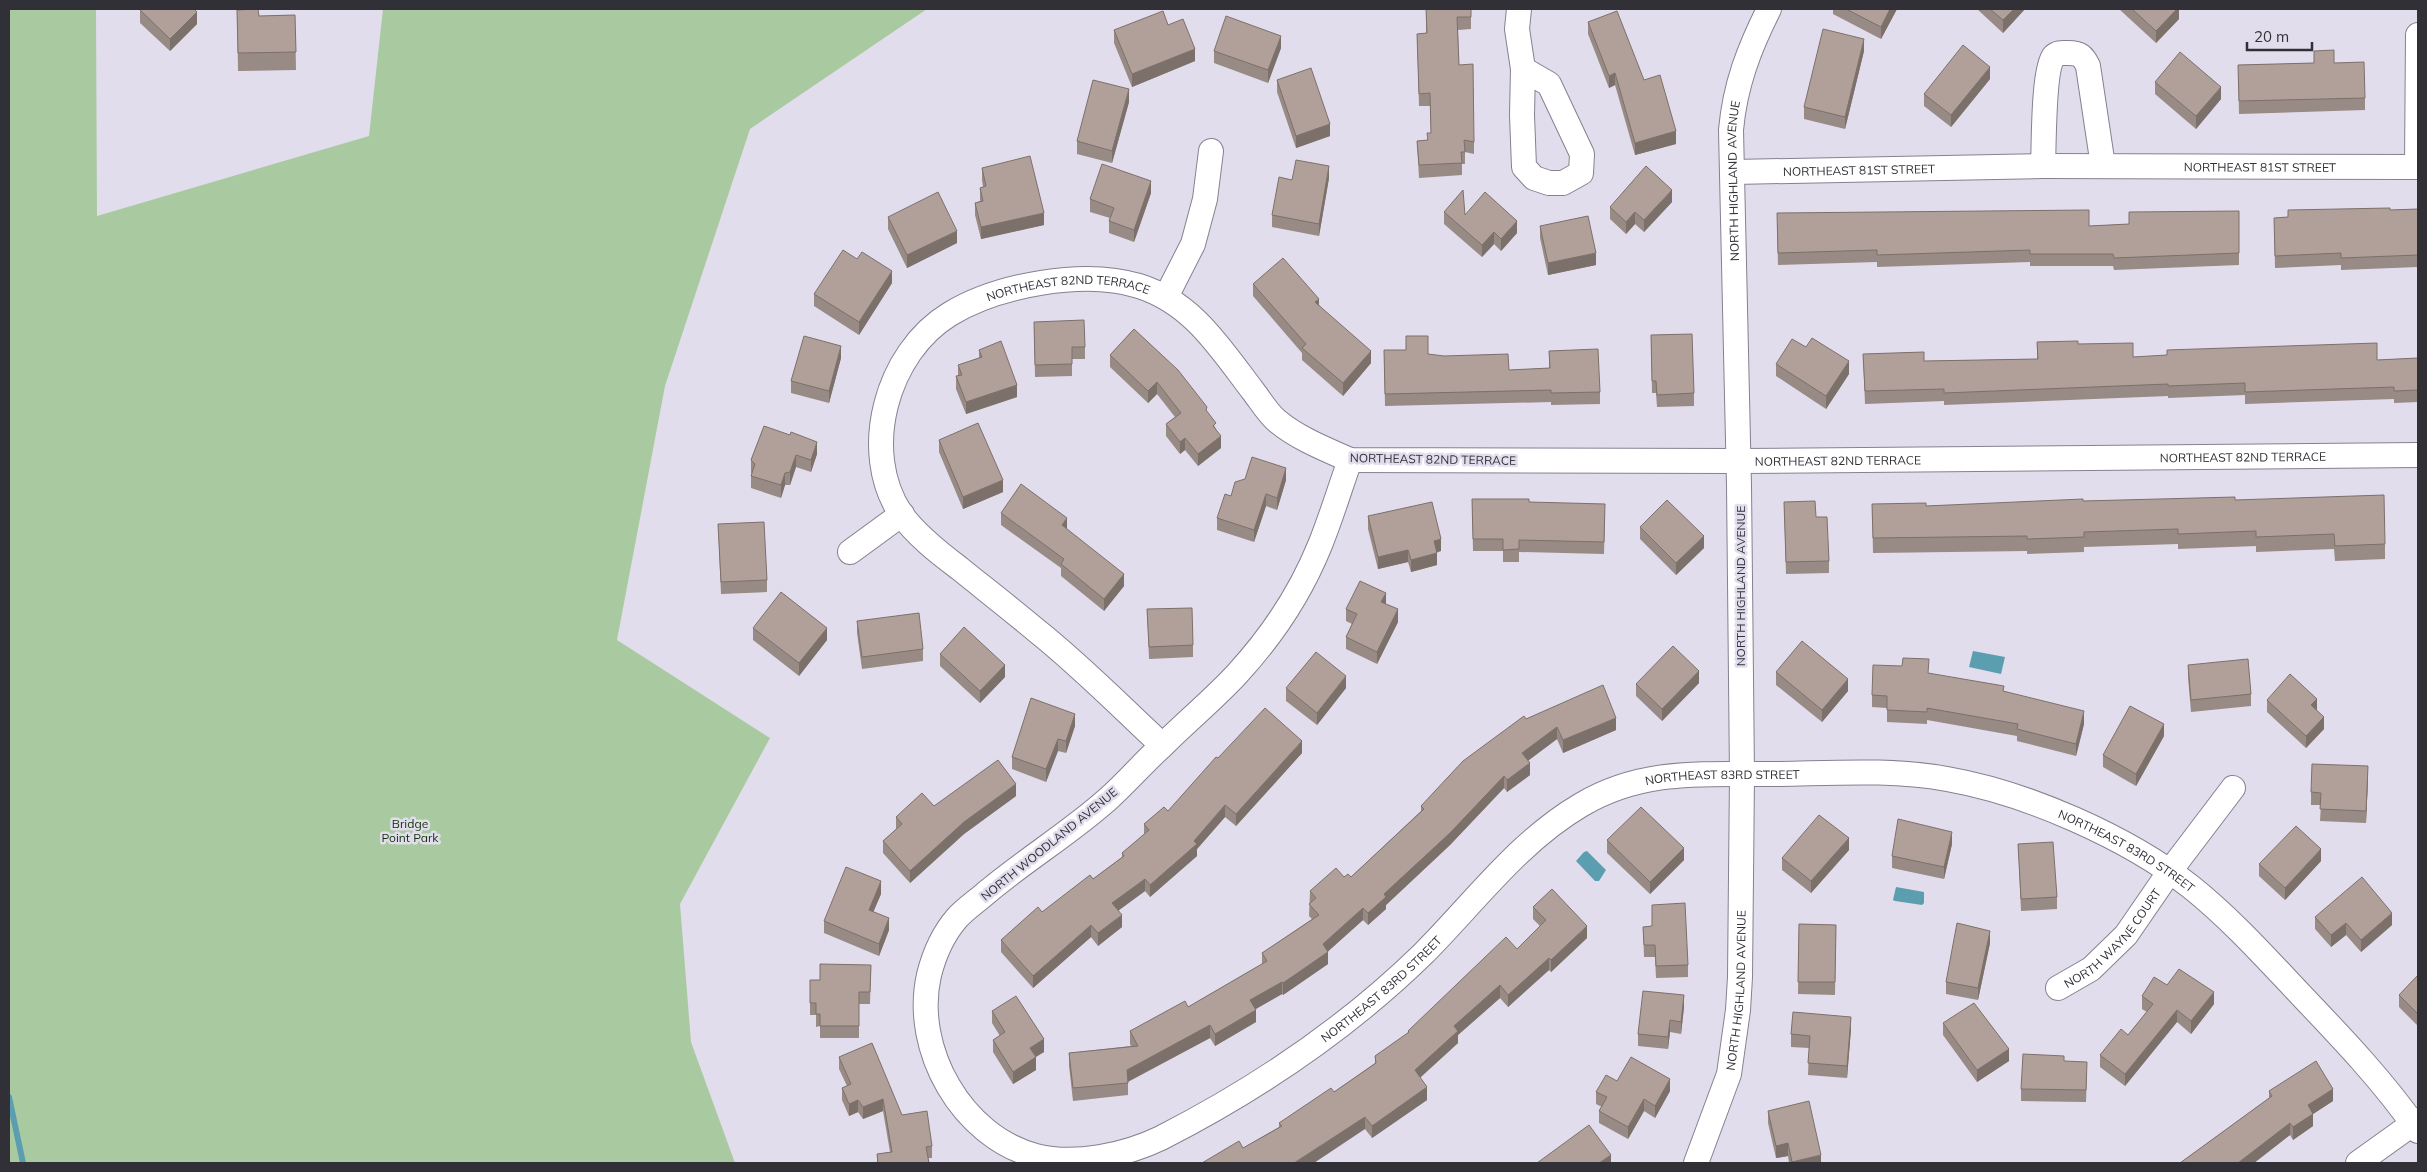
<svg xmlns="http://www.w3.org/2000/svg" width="2427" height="1172" font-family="Mulish,sans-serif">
<rect width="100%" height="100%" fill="#e1dded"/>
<!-- green -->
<path fill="#a9caa0" d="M9,9h87l1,207 272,-80 14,-127h544l-177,120 -85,257 -48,254 153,98 -90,166 11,138 44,121h-726z"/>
<!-- water -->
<path fill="#5b9eb0" d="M1973,651l32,6 -4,17 -32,-7z
M1587,851l19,19 -7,11h-4l-19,-20 8,-9z
M1896,887l28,5v11l-2,2 -27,-4 -2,-1z"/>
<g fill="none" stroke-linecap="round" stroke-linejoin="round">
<!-- stream -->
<path stroke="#5b9eb0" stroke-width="6" d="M9,1097l14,66"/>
<!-- minor casing -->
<g stroke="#858190" stroke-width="26">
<g id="minor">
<path d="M1519,9l-2,20 6,40 -1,46 2,52 10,11 15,5h14l18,-10 1,-19 -33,-70 -26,-15"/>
<path d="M2043,166c1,-20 0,-97 11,-110 4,-4 9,-3 14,-3 12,0 15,3 20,13l15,100"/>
<path d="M2417,167l1,-132"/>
<path id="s1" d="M1734,172l309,-6 375,1"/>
<path d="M1166,297l27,-53 12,-45 6,-48"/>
<path id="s2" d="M1350,460c-10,28 -19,58 -30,85 -19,47 -49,92 -83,129 -23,25 -50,47 -74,71 -19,17 -36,37 -55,54 -38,34 -83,61 -122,94 -9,8 -21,16 -29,25 -13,15 -23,37 -28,57 -17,74 33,162 107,181 39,10 90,-1 125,-18 94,-48 186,-110 262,-184 51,-51 95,-112 158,-149 64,-38 127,-30 199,-31 56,-1 112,-5 167,5 80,14 180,58 244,108 40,32 75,71 110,108 41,43 83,87 117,136"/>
<path d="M850,552l52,-38"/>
<path id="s3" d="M1162,745c-41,-38 -81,-79 -125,-114 -25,-21 -52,-42 -78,-63 -20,-15 -43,-33 -58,-54 -42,-63 -14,-162 49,-200 48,-29 134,-45 189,-28 54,17 81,62 114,105 7,9 14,21 23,29 21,18 49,29 74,40l389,1 679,-6"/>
<path id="s4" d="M2058,988l33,-19 35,-34 44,-64 63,-83"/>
<path id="s5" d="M1696,1163l33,-89 9,-64 2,-33 2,-202 -3,-290 -8,-355c4,-45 18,-81 38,-121"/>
<path d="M2358,1163l60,-43"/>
</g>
</g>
<!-- minor -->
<use href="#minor" stroke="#fff" stroke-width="24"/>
</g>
<!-- wall -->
<path fill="#988a84" d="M1426,9h45v20l-13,1 1,35 15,77v12l-9,-2v12h-3v11l-43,3 -2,-37 10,-1 4,-7 -1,-27h-11l-2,-72 9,-1z
M1833,9h64l-16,30 -48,-25z
M1977,9h48l-22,24z
M2119,9h60v10l-23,24z
M140,10l57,14 -27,27 -30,-28z
M237,10l22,6 36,-1 1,55 -58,1z
M1588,22l56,58 32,64 -41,11 -20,-70 -6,3 -21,-54z
M1168,25l27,36 -63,26 -18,-44v-13z
M1281,48l-13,35 -54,-20v-12z
M1864,51l-19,78 -41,-10v-12z
M2314,51l20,12 31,35v12l-126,4 -1,-49 76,-2z
M1990,79l-39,48 -27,-21v-12z
M1277,80l53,56 -34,12 -19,-56z
M2155,82l66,17 -25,30 -41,-35z
M1129,102l-17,61 -35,-9v-13z
M982,168l62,57 -63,14 -6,-24v-12l5,-2v-13l3,-1 -1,-7z
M1329,178l-10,58 -47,-9v-12l20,-35z
M1151,193l-17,49 -25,-9v-12l1,-3 -20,-6v-13z
M1672,202l-28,30 -9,-8 -9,10 -16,-15v-12z
M2418,209v58l-77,3v-5l-66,3 -1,-50 116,-8z
M1444,212l21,3 52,18 -16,18 -7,-7 -12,13 -38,-33z
M2129,212l110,41v12l-125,5 -1,-4h-83v-4l-153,5v-5l-99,3 -1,-40 312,1 40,-2z
M888,217l69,26 -50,25 -19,-39z
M1540,226l56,39 -48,10 -8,-37z
M857,259l35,24 -33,52 -45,-29v-12z
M1253,284l66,21 52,58 -28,33 -41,-36v-7l-49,-57z
M1034,322l51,25v12h-13v17l-37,1z
M1134,329l73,83 9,17 5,19 -23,18 -13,-16 -5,4 -14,-18v-12l9,-7 -18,-23 -9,9 -38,-36v-12z
M1651,335l43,58v13l-37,1 -1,-14h-4z
M2037,342l41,2 55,13 244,3 41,-2v44l-24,1v-4l-149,5v-9l-77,3v-2l-224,9v-4l-79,3 -2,-50 61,7 113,-2z
M1806,347l43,27 -23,35 -50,-33v-12z
M979,350l38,47 -51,17 -10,-25v-13h2v-11l21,-7z
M1384,350l44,4 81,16 40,-2v-17l51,41v12l-49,1v-3l-166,4z
M841,358l-12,45 -38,-10v-12z
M764,426l53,28 -6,18 -15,-5 -6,18h-5l-4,13 -30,-10v-12l1,-3h-1v-13z
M939,440l64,52 -40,17 -24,-57z
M1286,480l-9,30 -11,-4 -12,36 -37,-12v-12l14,-22z
M1472,499l57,3 76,14 -1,38 -85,-2v10h-16v-11h-30z
M2235,500l150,44v15l-50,2 -1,-12 -78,3v-6l-78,3v-5l-94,3v5l-57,2v-3l-154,2 -1,-49 54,2 157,-5z
M1784,502l32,15 13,44v12l-43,1z
M1001,513l66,16 57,57 -20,25 -43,-35v-8l-60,-43z
M1368,516l73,35 -4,1v13l-26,7 -3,-10 -30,7 -10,-40z
M718,524l49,56v12l-46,2z
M1640,527l64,21 -28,27 -36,-36z
M1386,604l12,18 -21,42 -31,-15v-12l6,-13 -6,-3v-12z
M1147,609l46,36v12l-44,2z
M857,621l66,28v12l-61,8 -5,-36z
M753,628l74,12 -28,36 -46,-36z
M940,654l65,23 -25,26 -40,-37z
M2188,665l63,29v12l-60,6 -3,-35z
M1776,672l72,19 -26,31 -46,-37z
M1929,673l75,18 80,33 -8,32 -59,-15v-5l-90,-16v4l-40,-2v-14l-15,-1v-12z
M1699,683l-37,38 -26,-25v-12z
M1286,688h60l-29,37 -31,-24z
M2267,700l50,11 7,18 -18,19 -39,-36z
M1526,719l90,11 -53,23 -6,-14 -29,22 2,14 -23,17 -3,-4 -54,57 -64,60v4l-18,16 -5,-5 -35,31v13l-45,31 -1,-1 -26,15v13l-41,24 -5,-8 -82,44v13l-55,6 -4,-35v-13l62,-7 -1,-2v-13l58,-24 74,-43v-11l50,-34 -3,-3 1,-25 34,-14h7l70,-66v-5z
M1075,726l-9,27 -8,-2 -12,31 -34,-13v-12z
M2164,736l-28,50 -33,-19v-12z
M1302,753l-66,73 -11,-9 -28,32v7l-47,41 -5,-6 -27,20 4,16 -24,19 -7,-9 -58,51 -32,-36v-12l92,-61 29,-22v-4l22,-18v-11l24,-13 50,-53z
M2368,779l-2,44 -46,-2 1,-16h-10v-13z
M1016,796l-52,38 -54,49 -27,-30v-12l13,-12v-12l38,-11z
M1607,840l77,20 -34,34 -43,-41z
M1952,844l-8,35 -52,-11v-12z
M2018,844l39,53v12l-36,2z
M1849,850l-38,43 -29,-23v-12z
M2321,861l-36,39 -26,-24v-12z
M881,894l-8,18 16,18 -10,26 -55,-23v-12z
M1652,905l36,60v12l-32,1 -1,-21h-11l-1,-30 9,-1z
M1533,907l54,31 -36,34 -2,-2 -41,37 -8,-9 -42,37v8l-38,35 7,22 -55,38 -7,-9 -122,19 36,-21v-4l55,-31 41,-29v-7l33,-22v-3l109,-82 23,-23 -7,-7z
M2315,917l77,8 -31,27 -15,-17 -15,12 -16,-18z
M1799,924l37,1 -1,70 -37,-1z
M1990,943l-12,57 -32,-6v-12z
M871,965l-1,39h-11v34h-39v-12l-4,1v-12h-6v-35h10z
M2418,975v51l-19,-19v-12z
M2167,985l47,19 -23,30 -14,-12 -52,64 -25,-19v-12l28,-20 19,-23 -5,-3v-13z
M1684,1007l-3,27 -11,-2 -2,17 -30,-3v-12z
M992,1011l52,41 -8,5v13l-23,14 -20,-32v-12l7,-4 -8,-13z
M1943,1023l66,38 -32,21 -34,-47z
M1851,1029l-4,49 -39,-3 1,-27 -18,-1v-13z
M839,1057l63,58 30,31v12h-4l1,5h-52v-9l13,-2 -7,-41 -20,8 -5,-7 -9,4 -7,-16v-12l5,-2 -8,-17z
M2064,1061l23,13 -1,28 -65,-1v-12z
M1617,1081l53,10 -15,27 -11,-7 -16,28 -29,-16v-12l3,-4 -6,-3v-12z
M2269,1091l64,10 -20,13v12l-20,14 -3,-5 -36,28h-74l89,-65z
M1768,1111l53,52h-32l-1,-7 -12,2 -8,-35z"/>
<!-- shaded-wall -->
<path fill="#7c706b" d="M1890,9h7l-16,30v-12z
M2014,9h11l-22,24v-13z
M2177,9h2v10l-23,24v-12z
M197,12v12l-27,27v-12z
M1281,36v12l-13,35v-13z
M1864,39v12l-19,78v-12z
M1195,49v12l-63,26v-13z
M1990,67v12l-39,48v-12z
M1615,73v12l-6,3v-12z
M2221,87v12l-25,30v-13z
M1129,89v13l-17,61v-12z
M1330,124v12l-34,12v-12z
M1676,131v13l-41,11v-12z
M1329,166v12l-10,58v-12z
M1151,181v12l-17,49v-12z
M1672,190v12l-28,30v-12z
M1635,212v12l-9,10v-12z
M1044,213v12l-63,14v-12z
M1517,221v12l-16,18v-12z
M957,231v12l-50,25v-13z
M1494,232v12l-12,13v-12z
M1596,253v12l-48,10v-12z
M892,271v12l-33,52v-13z
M1319,299v12l-4,-9z
M841,346v12l-12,45v-12z
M1371,351v12l-28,33v-13z
M1849,361v13l-23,35v-13z
M1157,382v12l-9,9v-12z
M1017,385v12l-51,17v-12z
M1221,436v12l-23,18v-12z
M1185,438v12l-5,4v-12z
M817,442v12l-6,18v-12z
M796,455v12l-6,18v-13z
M1286,468v12l-9,30v-12z
M785,473v12l-4,13v-13z
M1003,480v12l-40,17v-12z
M1266,494v12l-12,36v-12z
M1067,518v12l-5,-5z
M1704,536v12l-28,27v-12z
M1441,539v12l-7,2v-12z
M1408,550v12l-30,7v-12z
M1437,553v12l-26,7v-12z
M1124,574v12l-20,25v-12z
M1386,593v12l-5,-3z
M1398,609v13l-21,42v-12z
M827,628v12l-28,36v-13z
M1005,665v12l-25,26v-12z
M1699,671v12l-37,38v-12z
M1346,676v12l-29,37v-12z
M1848,679v12l-26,31v-12z
M2317,699v12l-6,-6z
M2084,711v13l-8,32v-12z
M1075,714v12l-9,27v-12z
M2324,717v12l-18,19v-12z
M1616,718v12l-53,23v-13z
M2164,724v12l-28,50v-12z
M1557,727v12l-35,26v-12z
M1058,739v12l-12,31v-13z
M1302,741v12l-66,73v-12z
M1530,763v12l-23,17v-12z
M2368,766v13l-2,44v-12z
M1504,776v12l-54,57 -64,60v4l-18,16v-12l16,-19z
M1016,784v12l-52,38 -54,49v-12l54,-49z
M1225,805v12l-28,32v7l-47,41v-12l44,-44z
M1952,832v12l-8,35v-12z
M1849,838v12l-38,43v-12z
M1684,848v12l-34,34v-12z
M2321,849v12l-36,39v-12z
M1145,879v12l-33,24v-12z
M881,881v13l-12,28v-12z
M1363,908v12l-40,36v-12z
M2392,913v12l-31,27v-12z
M1122,915v12l-24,19v-13z
M889,918v12l-10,26v-12z
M2346,923v12l-15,12v-12z
M1091,925v12l-58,51v-12z
M1587,926v12l-36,34v-12z
M1990,931v12l-12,57v-12z
M1328,952v12l-45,31v-12z
M1549,958v12l-41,37v-12z
M1282,982v12l-32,18v-12z
M1500,985v13l-42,37v8l-43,39v-12l39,-44z
M2214,992v12l-23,30v-13z
M1684,995v12l-3,27v-12z
M1256,1010v12l-41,24v-12z
M2177,1010v12l-52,64v-12z
M1851,1017v12l-4,49v-12z
M1670,1020v12l-2,17v-12z
M1210,1025v13l-83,44v-12z
M1044,1039v13l-14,8v-12z
M2009,1049v12l-32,21v-12z
M1036,1057v13l-23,14v-12z
M1670,1079v12l-15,27v-12z
M1427,1087v13l-55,38v-12z
M2333,1089v12l-20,13v12l-20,14v-13l15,-22z
M883,1099v12l-20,8v-12z
M1644,1099v12l-16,28v-12z
M858,1100v12l-9,4v-12z
M1365,1117v12l-51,34h-20z
M2290,1123v12l-36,28h-16z
M1788,1143v13l-12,2v-12z
M1611,1155v8h-12z
M1821,1155v8h-29v-1z"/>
<!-- building -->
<path fill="#b1a099" stroke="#7c706b" d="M142,9h52l3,3 -27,27 -30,-29z
M258,9l1,7 36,-1 1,37 -58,1 -1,-43z
M1426,9h45v8h-14l2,48 14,-1 1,78 -10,-2 1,12h-4l1,11 -43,2 -2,-24 11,-1 -1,-7h4l-1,-40 -11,1 -2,-60 10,-1z
M1846,9h44l-9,18z
M1990,9h24l-11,11z
M2132,9h45l-21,22z
M1163,11l5,14 15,-6 12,30 -63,25 -18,-44z
M1617,11l27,69 16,-5 16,56 -41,12 -20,-70 -6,3 -21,-54z
M1226,16l55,20 -13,34 -54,-19z
M1823,29l41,10 -19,78 -41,-10z
M1963,45l27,22 -39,48 -27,-21z
M2334,50v13l30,-1 1,36 -126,3 -1,-36 76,-2v-12z
M2180,52l41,35 -25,29 -41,-34z
M1311,68l19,56 -34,12 -19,-56z
M1093,80l36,9 -17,62 -35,-10z
M1030,156l14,57 -63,14 -6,-24 8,-2 -3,-13 6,-2 -4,-18z
M1296,160l33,6 -10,58 -47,-9 7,-38 13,3z
M1102,164l49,17 -17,49 -25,-9 5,-13 -24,-9z
M1646,166l26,24 -28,30 -9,-8 -9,10 -16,-15z
M1463,190l2,25 20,-23 32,29 -16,18 -7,-7 -12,13 -38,-33z
M938,192l19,39 -50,24 -19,-38z
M2390,208v2l28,-1v46l-77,3v-5l-66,3 -1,-38 14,-1v-7z
M2089,210v16l40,-2v-12l110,-1v42l-125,5 -1,-4h-83v-4l-153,5v-5l-99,3 -1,-40z
M1588,216l8,37 -48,10 -8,-37z
M843,250l14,9 5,-7 30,19 -33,51 -45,-28z
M1283,258l36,41 -4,3 56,49 -28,32 -41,-35 4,-4 -53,-60z
M1084,320l1,27h-13v17l-37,1 -1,-43z
M1134,329l44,41 29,37 -1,3 10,13 -3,3 8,10 -23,18 -13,-16 -5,4 -14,-18 15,-11 -24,-31 -9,9 -38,-36z
M1692,334l2,59 -37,2 -1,-14h-4l-1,-46z
M804,336l37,10 -12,45 -38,-10z
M1406,336h22v18l16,2 64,-2 1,16 41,-2 -1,-17 49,-2 2,43 -49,1v-3l-166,4 -1,-44h22z
M1812,338l37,23 -23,35 -50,-32 16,-25 14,8z
M1001,341l16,44 -51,17 -10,-26 6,-1 -4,-10 24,-8 -3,-7z
M2078,341v3l55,-1v14l34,-2v-5l210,-7v17l41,-2v32l-24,1v-4l-149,5v-9l-77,3v-2l-224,9v-4l-79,2 -2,-37 61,-2v9l114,-2 -1,-17z
M978,423l25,57 -40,17 -24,-57z
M764,426l26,9 1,-3 26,10 -6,18 -15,-5 -6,17 -5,1 -4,12 -30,-9 4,-12 -4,-4z
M1252,457l34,11 -9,30 -11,-4 -12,36 -37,-12 8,-24 6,2 4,-14 10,-3z
M1021,484l46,34 -5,7 62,49 -20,25 -43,-35 3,-5 -63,-46z
M2384,495l1,49 -50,2 -1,-12 -78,3v-6l-78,3v-5l-94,3v5l-57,2v-3l-154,2 -1,-34 54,-1v3l157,-7v2l152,-4v3z
M1472,499h57v3l76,2 -1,38 -85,-2v9l-16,1v-11h-30z
M1667,500l37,36 -28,27 -36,-36z
M1815,501l1,16h11l2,44 -43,1 -2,-60z
M1432,502l9,37 -7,2 3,12 -26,7 -3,-10 -30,7 -10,-41z
M764,522l3,58 -46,2 -3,-58z
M1360,581l26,12 -5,9 17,7 -21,43 -31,-15 11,-23 -11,-5z
M781,592l46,36 -28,35 -46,-35z
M1192,608l1,37 -44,2 -2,-38z
M919,613l4,36 -61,8 -5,-36z
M964,627l41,38 -25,26 -40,-37z
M1802,641l46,38 -26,31 -46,-38z
M1673,646l26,25 -37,38 -26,-25z
M1316,652l30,24 -29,37 -31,-25z
M1903,658l26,1 -1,14 76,13 -1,5 81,20 -8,33 -59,-15 1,-5 -91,-16v4l-40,-2v-14l-15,-1 1,-30 29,1z
M2248,659l3,35 -60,6 -3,-35z
M2290,674l27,25 -6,6 13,12 -18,19 -39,-36z
M1603,685l13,33 -53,22 -6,-13 -35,26 8,10 -23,17 -3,-4 -54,57 -66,61 2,3 -18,16 -5,-5 -40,36 5,8 -45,31 -1,-1 -32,18 6,10 -41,24 -5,-9 -83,45 1,13 -55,5 -4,-35 69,-7 -8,-15 55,-30 3,6 79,-46 -5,-8 57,-38 -10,-11 7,-6 -6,-7 26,-23 8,9 4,-3 3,3 73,-68 -3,-3 42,-45 61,-45 2,3z
M1031,698l44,16 -9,27 -8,-2 -12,30 -34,-12z
M2130,706l34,18 -28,50 -33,-19z
M1265,708l37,33 -66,73 -11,-9 -31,36 3,3 -47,41 -5,-6 -33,24 10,12 -24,18 -7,-8 -58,51 -32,-36 37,-33 4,5 48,-37 3,4 31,-23 -2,-3 27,-23 -5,-6 20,-17 4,4 48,-54 2,1z
M998,760l18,24 -52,38 -54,49 -27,-30 19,-17 -6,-7 26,-24 12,13z
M2312,764l56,2 -2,45 -46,-2 1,-16 -10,-1z
M1641,807l43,41 -34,34 -43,-42z
M1819,815l30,23 -38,43 -29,-23z
M1898,819l54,13 -8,35 -52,-11z
M2296,826l25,23 -36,39 -26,-24z
M2053,842l4,55 -36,2 -3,-55z
M846,867l35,14 -12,29 20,8 -10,26 -55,-23z
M2362,877l30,36 -31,27 -15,-17 -15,12 -16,-18z
M1552,889l35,37 -36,34 -2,-2 -41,37 -8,-10 -46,41 4,5 -43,39 12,17 -55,39 -7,-9 -71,46h-92l37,-22 4,7 39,-22 -3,-3 52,-35 3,4 42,-29 -1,-7 34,-24 -1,-1 98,-94 11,12 29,-29 -13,-13z
M1685,903l3,62 -32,1 -1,-21h-11l-1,-18 9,-1v-21z
M1957,923l33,8 -12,57 -32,-6z
M1799,924l37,1 -1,57h-37z
M820,964l51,1 -1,27h-11v34h-39v-12h-4v-11h-6v-23h10z
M2179,969l35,23 -23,29 -14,-11 -52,64 -25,-19 21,-26 7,6 25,-31 -11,-8 12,-19 13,8z
M2418,975v39l-19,-19z
M1643,991l41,4 -3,27 -11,-2 -2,17 -30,-3z
M1016,996l28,43 -14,9 6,9 -23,15 -20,-32 12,-8 -13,-21z
M1974,1003l35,46 -32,21 -34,-47z
M1793,1012l58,5 -4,49 -39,-3 2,-27 -19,-2z
M872,1043l30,72 25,-4 5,35 -6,1 3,16h-51l-1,-9 15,-2 -9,-53 -20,8 -5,-7 -9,4 -7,-16 9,-4 -12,-27z
M2023,1054l41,2v5l23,1 -1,28 -65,-1z
M1631,1057l39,22 -15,27 -11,-7 -16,28 -29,-16 8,-14 -11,-5 10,-17 11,6z
M2316,1061l17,28 -25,16 5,9 -20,13 -3,-4 -52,40h-58l92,-67 -3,-5z
M1809,1101l12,54 -29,7 -4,-19 -12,3 -8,-35z
M1589,1125l22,30 -12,8h-62z"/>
<g text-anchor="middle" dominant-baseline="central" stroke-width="5" stroke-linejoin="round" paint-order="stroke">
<!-- street labels -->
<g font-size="12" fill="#323037" stroke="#e1dded">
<text stroke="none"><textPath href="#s1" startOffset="526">NORTHEAST 81ST STREET</textPath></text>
<text stroke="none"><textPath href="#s1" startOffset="125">NORTHEAST 81ST STREET</textPath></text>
<text stroke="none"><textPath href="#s5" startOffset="989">NORTH HIGHLAND AVENUE</textPath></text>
<text stroke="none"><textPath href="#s3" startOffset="700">NORTHEAST 82ND TERRACE</textPath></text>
<text stroke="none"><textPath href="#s3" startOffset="1944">NORTHEAST 82ND TERRACE</textPath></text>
<text transform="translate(1433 459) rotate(1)">NORTHEAST 82ND TERRACE</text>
<text stroke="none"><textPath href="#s3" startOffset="1539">NORTHEAST 82ND TERRACE</textPath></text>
<text transform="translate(1740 586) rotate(-90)">NORTH HIGHLAND AVENUE</text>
<text stroke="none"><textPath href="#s2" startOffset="1725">NORTHEAST 83RD STREET</textPath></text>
<text transform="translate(1049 844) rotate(-39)">NORTH WOODLAND AVENUE</text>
<text stroke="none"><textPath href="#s2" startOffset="2145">NORTHEAST 83RD STREET</textPath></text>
<text stroke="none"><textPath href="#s4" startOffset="75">NORTH WAYNE COURT</textPath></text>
<text stroke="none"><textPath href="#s2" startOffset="1306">NORTHEAST 83RD STREET</textPath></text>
<text stroke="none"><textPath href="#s5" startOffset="179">NORTH HIGHLAND AVENUE</textPath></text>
</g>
<!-- park labels -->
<g font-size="12" fill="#103305" stroke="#e1dded">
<text x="410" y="823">Bridge<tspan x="410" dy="14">Point Park</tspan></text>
</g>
</g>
<!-- border -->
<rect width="2427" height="1172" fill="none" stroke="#323037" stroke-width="20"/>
<!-- scale -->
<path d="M2247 42v8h65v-8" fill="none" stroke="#323037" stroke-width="2.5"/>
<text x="2254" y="42" font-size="15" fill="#323037" stroke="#e1dded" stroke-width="4" paint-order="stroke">20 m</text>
</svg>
